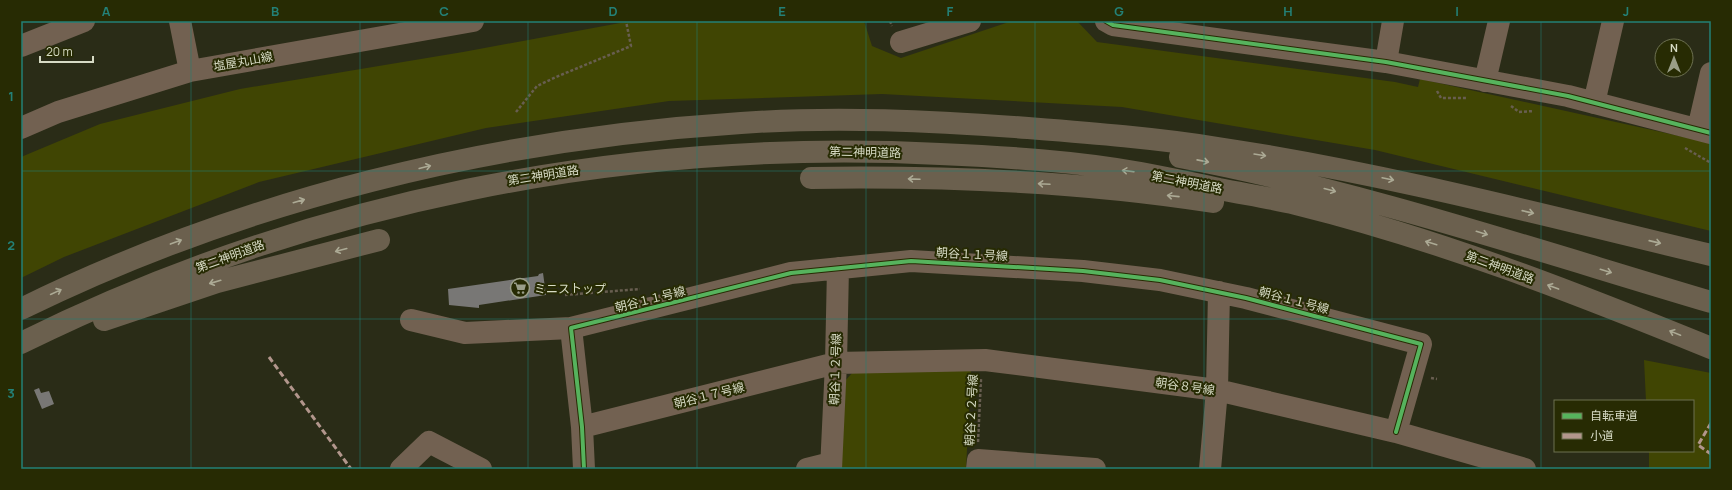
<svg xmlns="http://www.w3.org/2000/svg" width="1732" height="490" font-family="Manrope,'Noto Sans JP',sans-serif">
<rect width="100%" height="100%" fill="#2a2c17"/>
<!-- green -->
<path fill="#404503" d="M631,21h233l8,25 29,12 111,-37h65l20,21 298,40 23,5 2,-8 291,64v88l-336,-81 -253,-43 -240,-13 -213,7 -183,27 -227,54 -195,75 -43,21v-121l79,-33 140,-35 223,-37z
M1644,360l67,13v96h-62v-18h44v-50h-47z
M971,369l-5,100h-126l5,-88 8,-9z"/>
<!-- building -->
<path fill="#787775" d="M543,273l3,22 -67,10v3l-30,-3 -1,-16 90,-13 1,-2z
M39,388l2,5 8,-2 5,13 -12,5 -8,-19z"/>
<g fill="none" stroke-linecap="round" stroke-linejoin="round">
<!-- path -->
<path stroke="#685e50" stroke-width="2.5" stroke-dasharray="3 2" stroke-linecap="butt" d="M890,21l2,5
M1437,91l4,7h25
M1511,106l8,6 15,-1
M516,112l21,-26 19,-9 75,-31 -5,-25
M1685,148l26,15
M565,295l75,-6
M1431,378l6,1
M978,442l3,-63"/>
<!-- minor -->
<path stroke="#726151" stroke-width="22" d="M180,21l10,50
M1106,21l7,4 273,37 182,34 143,37
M901,42l69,-21
M21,46l63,-25
M1386,62l7,-41
M1485,81l14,-60
M1594,103l19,-82
M21,128l37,-16 132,-41 283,-50
M1698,129l13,-56
M411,320l54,13 106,-5
M582,427l254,-64 149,-3 232,30 179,42 129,37
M401,469l28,-27 52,27
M584,469l-2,-42 -11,-99 220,-55 120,-12 172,10 77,9 86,18 175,46 -25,88
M807,469l24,-6
M831,469l5,-106 2,-95
M977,469l1,-9 117,9
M1210,469l7,-79 2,-98"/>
<!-- highway -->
<path stroke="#6b604e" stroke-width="22" d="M1180,157c180,34 355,93 531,145
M811,178c134,-2 269,3 402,24
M21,309c224,-110 471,-170 720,-186 95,-7 192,-2 287,5 63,5 127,10 190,20 166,25 329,68 493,107
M104,320l113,-38 162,-42
M21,343c285,-141 602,-205 919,-189 67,3 135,7 201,19 26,5 52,10 78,16 25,5 52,9 77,15 142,35 280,89 415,144"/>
<!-- quiet -->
<path stroke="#b2968c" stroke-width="3" stroke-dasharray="6 3" stroke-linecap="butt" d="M269,357l82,112
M1711,423l-13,22 13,9"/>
<!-- cycleway casing -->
<g stroke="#272b03" stroke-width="6">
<path id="cycleway" d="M1106,21l7,4 273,37 182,34 143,37
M584,469l-2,-42 -11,-99 220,-55 120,-12 172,10 77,9 86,18 175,46 -25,88"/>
</g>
<!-- cycleway -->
<use href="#cycleway" stroke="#56b35d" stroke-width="4"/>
</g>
<!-- one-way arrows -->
<defs><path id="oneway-shaft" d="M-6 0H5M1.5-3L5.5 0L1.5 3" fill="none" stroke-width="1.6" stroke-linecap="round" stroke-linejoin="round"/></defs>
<g stroke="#acaa95">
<use href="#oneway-shaft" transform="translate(1260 155) rotate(9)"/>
<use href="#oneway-shaft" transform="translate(1203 161) rotate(11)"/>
<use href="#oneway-shaft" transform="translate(425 167) rotate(-14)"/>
<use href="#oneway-shaft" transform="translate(1128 171) rotate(-173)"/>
<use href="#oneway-shaft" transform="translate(914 179) rotate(-178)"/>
<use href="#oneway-shaft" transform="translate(1388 179) rotate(12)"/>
<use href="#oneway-shaft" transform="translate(1044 184) rotate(-177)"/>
<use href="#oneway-shaft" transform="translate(1330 190) rotate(15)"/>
<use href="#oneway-shaft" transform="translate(1173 196) rotate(-174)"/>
<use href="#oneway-shaft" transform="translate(299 201) rotate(-16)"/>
<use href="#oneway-shaft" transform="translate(1528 212) rotate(13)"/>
<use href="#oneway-shaft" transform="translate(1482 233) rotate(17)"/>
<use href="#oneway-shaft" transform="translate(176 242) rotate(-20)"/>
<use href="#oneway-shaft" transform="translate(1655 242) rotate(13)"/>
<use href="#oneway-shaft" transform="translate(1431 243) rotate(-163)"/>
<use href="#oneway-shaft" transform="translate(341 250) rotate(165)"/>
<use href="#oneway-shaft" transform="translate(1606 271) rotate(17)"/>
<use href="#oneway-shaft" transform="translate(215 282) rotate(164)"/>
<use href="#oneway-shaft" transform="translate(1553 287) rotate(-160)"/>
<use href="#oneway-shaft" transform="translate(56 292) rotate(-25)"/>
<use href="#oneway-shaft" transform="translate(1675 333) rotate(-158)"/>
</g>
<!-- grid -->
<path fill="none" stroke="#238077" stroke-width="1" stroke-opacity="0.55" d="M191,21v448M360,21v448M528,21v448M697,21v448M866,21v448M1035,21v448M1204,21v448M1372,21v448M1541,21v448M21,171h1690M21,319h1690"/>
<!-- icons -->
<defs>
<g id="supermarket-ring" transform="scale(1)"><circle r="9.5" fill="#272b03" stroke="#9a9e88" stroke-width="1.5"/><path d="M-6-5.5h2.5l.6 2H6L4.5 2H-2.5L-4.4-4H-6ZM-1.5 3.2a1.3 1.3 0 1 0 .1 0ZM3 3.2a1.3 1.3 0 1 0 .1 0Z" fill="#9a9e88"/></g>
</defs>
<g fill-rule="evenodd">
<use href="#supermarket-ring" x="520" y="288"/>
</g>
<g text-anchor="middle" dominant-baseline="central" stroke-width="4" stroke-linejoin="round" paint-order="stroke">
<!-- street labels -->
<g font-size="12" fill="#d7dbc5" stroke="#272b03">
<text transform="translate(243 61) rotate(-10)">塩屋丸山線</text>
<text transform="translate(865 152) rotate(1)">第二神明道路</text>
<text transform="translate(543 175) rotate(-9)">第二神明道路</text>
<text transform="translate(1187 182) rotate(11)">第二神明道路</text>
<text transform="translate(972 254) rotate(3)">朝谷１１号線</text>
<text transform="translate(230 256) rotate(-20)">第二神明道路</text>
<text transform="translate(1500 267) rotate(20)">第二神明道路</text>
<text transform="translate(650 299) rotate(-14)">朝谷１１号線</text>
<text transform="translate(1294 300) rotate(15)">朝谷１１号線</text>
<text transform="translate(835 369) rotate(-88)">朝谷１２号線</text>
<text transform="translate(1185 386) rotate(8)">朝谷８号線</text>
<text transform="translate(709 395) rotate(-14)">朝谷１７号線</text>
<text transform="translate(971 410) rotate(-87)">朝谷２２号線</text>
</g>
<!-- poi labels -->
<g font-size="12" fill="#d7dbc5" stroke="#272b03" text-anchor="start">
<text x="534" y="288">ミニストップ</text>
</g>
</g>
<!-- border -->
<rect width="1732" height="490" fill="none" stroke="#272b03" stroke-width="44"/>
<!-- legend -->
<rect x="1554" y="400" width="140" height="52" fill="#272b03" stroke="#6d7151"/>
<rect x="1562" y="413" width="20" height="6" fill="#56b35d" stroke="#6d7151"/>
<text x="1590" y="420" font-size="12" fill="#d7dbc5">自転車道</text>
<rect x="1562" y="433" width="20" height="6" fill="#b2968c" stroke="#6d7151"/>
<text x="1590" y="440" font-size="12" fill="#d7dbc5">小道</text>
<!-- north arrow -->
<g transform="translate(1674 58)"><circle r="19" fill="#272b03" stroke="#6d7151"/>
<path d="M0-3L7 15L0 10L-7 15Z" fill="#9a9e88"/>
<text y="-6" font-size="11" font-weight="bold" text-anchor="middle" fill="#d7dbc5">N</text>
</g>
<!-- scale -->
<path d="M40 56v6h53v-6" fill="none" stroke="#d7dbc5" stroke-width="2"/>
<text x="46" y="56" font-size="12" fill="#d7dbc5" stroke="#272b03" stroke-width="3" paint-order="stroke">20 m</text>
<rect x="22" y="22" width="1688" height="446" fill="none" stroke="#238077" stroke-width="1.5"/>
<g font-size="13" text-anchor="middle" font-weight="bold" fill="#238077">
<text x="106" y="16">A</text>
<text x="275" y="16">B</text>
<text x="444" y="16">C</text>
<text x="613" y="16">D</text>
<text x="782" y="16">E</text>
<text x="950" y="16">F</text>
<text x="1119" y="16">G</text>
<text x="1288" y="16">H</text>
<text x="1457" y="16">I</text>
<text x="1626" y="16">J</text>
<text x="11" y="101">1</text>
<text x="11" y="250">2</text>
<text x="11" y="398">3</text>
</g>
</svg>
